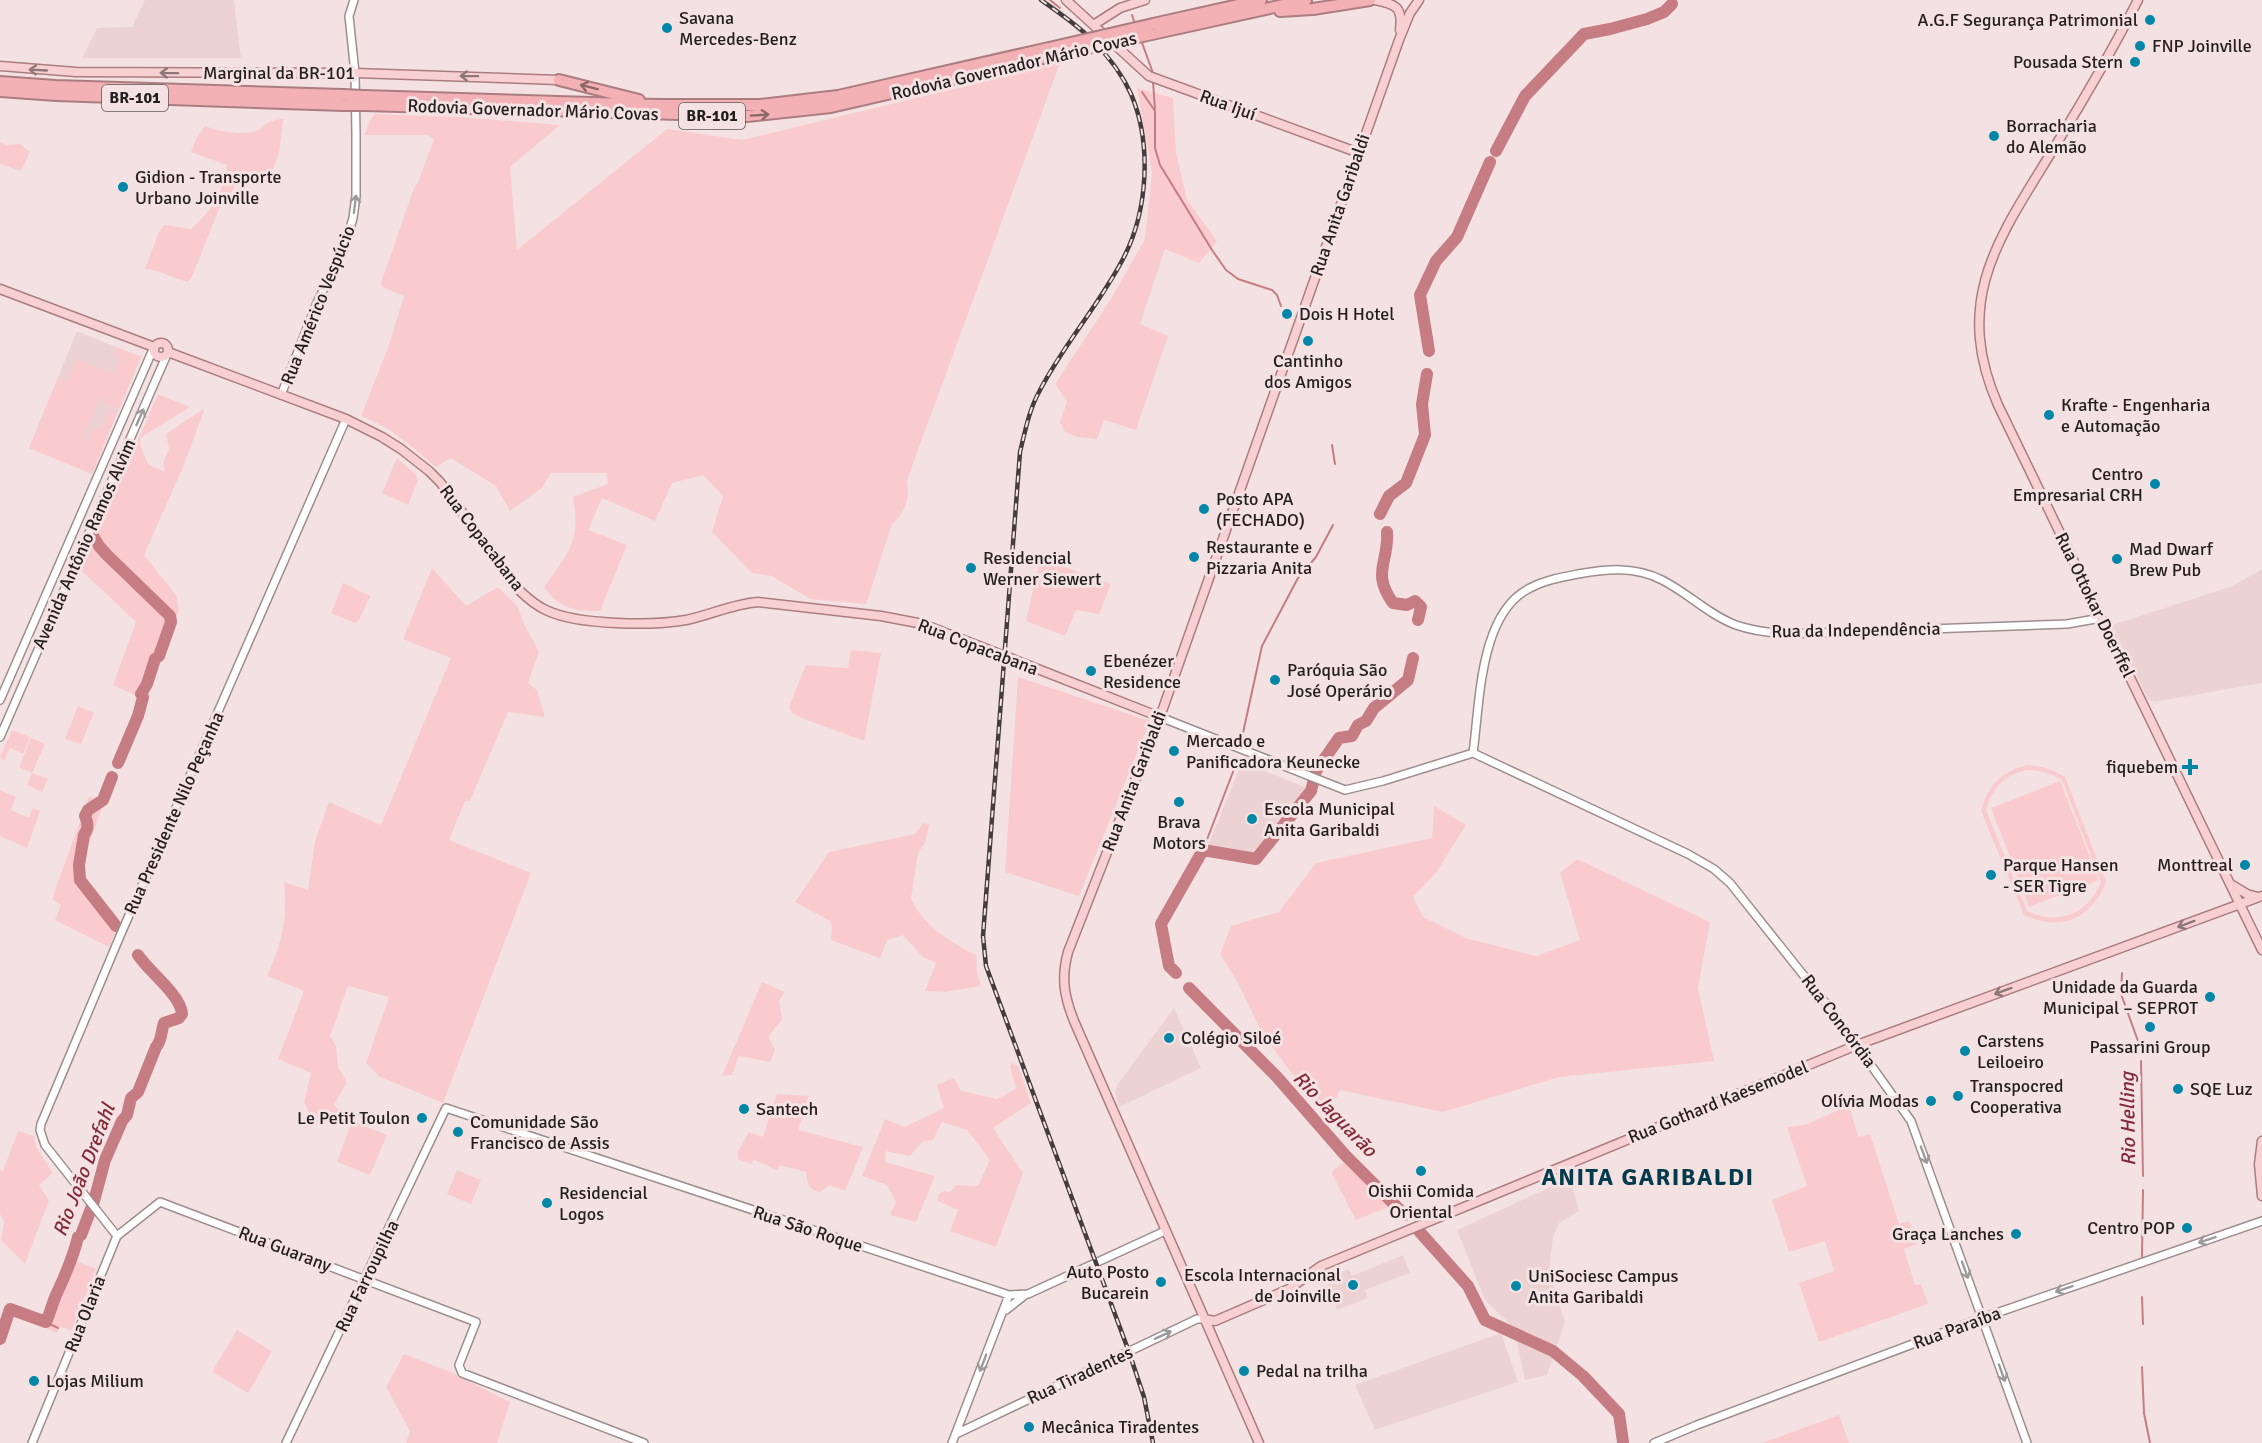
<svg xmlns="http://www.w3.org/2000/svg" width="2262" height="1443" font-family="Signika,sans-serif">
<rect width="100%" height="100%" fill="#f4e2e3"/>
<!-- built -->
<path fill="#edd2d4" d="M145,0h89l7,58h-159l15,-30 35,-1z
M77,331l64,26 -49,117 -63,-26z
M2262,569v114l-108,19 -6,-3 -36,-74 121,-39z
M1242,762l68,27 -54,67 -49,-8z
M1174,1008l27,60 -82,39 -4,-16 3,-7z
M1570,1178l9,33 -20,12 -6,14 -4,35 16,50 -18,53 -22,5 -11,-52 -29,-28 -28,-70z
M1403,1255l7,18 -45,17 3,8 -31,12 -12,-31 24,-10 3,7z
M1501,1333l17,49 -143,48 -20,-45z"/>
<!-- green -->
<path fill="#f9cbce" fill-rule="evenodd" d="M1060,63l-153,417c3,16 -1,33 -15,44l-26,80 -56,-5 -38,-23 -20,-3 -40,-41 11,-36 -20,-21 -31,8 -17,38 -53,-23 -14,32 39,15 -27,66c-24,1 -42,-3 -56,-24 25,-35 37,-45 29,-90l35,-13 -2,-11h-55l-9,15 -32,23 -14,-25 -45,-28 -15,9c-23,-19 -46,-41 -75,-51l27,-68 16,-52 -22,-9 -1,-4 33,-95 4,-6 16,-43 -7,-4h-62l4,-12 5,-9 86,3 100,8 -50,42 7,83 150,-121 75,11z
M1137,88l36,10 3,55 11,47 30,41 -18,22 -34,-14 -25,75 28,12 -32,94 -32,-10 -7,19 -20,-2 -13,-6 -4,-9 7,-20 -12,-18 56,-85 34,-60 7,-66z
M283,119l-4,35 -12,30 -19,-9 -8,1 -14,27 -7,6 -28,70 -4,3 -33,-12 -9,-1 14,-37 5,-7 27,4c18,-14 35,-41 36,-64l-36,-13 5,-13 9,-13c14,5 33,9 48,6 12,-3 12,-12 30,-13z
M0,142l7,3 13,-1 10,8 -9,19 -21,-7z
M117,347l24,10 -22,52 -16,-6 2,-4 -5,-2 -18,42 5,2 6,-15 9,3 7,-19 8,3 -25,61 -63,-26 29,-70 9,4 10,-23 37,15 6,-15 -6,-3z
M158,394l32,13 -50,31 1,10 7,16 17,8 -2,-9 6,-14 -3,-15 39,-26 -22,59 -39,88 32,40 3,16 -36,93 -3,-2 1,-4 -28,-13 23,-63 -55,-52z
M397,458l18,16 3,6 -10,25 -26,-12z
M1040,558l71,26 -12,30 -23,-4 -11,26 -39,-15z
M432,568l34,38 32,-19 20,20 5,15 16,30 -11,31 9,7 8,27 -37,-5 -38,89h-5l-16,39 82,33 -88,230 -63,-26 -14,-14 23,-66 -41,-11 -18,50 6,10 2,21 9,15 -13,23c13,16 35,22 53,30l-17,40 -33,-13 13,-36 -14,-7 -32,9 4,-17 -4,-9 7,-29 -33,-14 26,-68 -37,-15c15,-34 21,-57 17,-94l24,8 7,-49 14,-39 52,23 70,-167 -48,-19z
M343,583l27,13 -12,26 -3,1 -24,-10z
M851,650l30,3 -17,88 -65,-24 -7,-4 -3,-6 17,-42 42,3z
M1018,677l132,44 -71,175 -74,-24z
M78,706l16,7 -13,31 -16,-5z
M12,730l18,7 -7,17 -13,-6 -6,13 -4,-4z
M31,738l14,6 -13,29 16,6 -6,13 -15,-7 5,-12 -13,-6z
M2027,765c15,1 25,4 38,12l41,105c-15,38 -46,50 -82,33l-43,-104c7,-26 20,-39 46,-46zM2027,770c14,0 23,3 35,10l39,102c-12,32 -43,44 -74,29l-41,-101c6,-22 18,-35 41,-40z
M2060,781l39,99 -70,27 -38,-99z
M0,790l16,7 -5,13 18,8 4,-10 7,3 -13,37 -27,-12z
M89,796l15,7 -22,59 1,14 36,48 -10,23 -54,-27 6,-15 -9,-6z
M1434,806l32,19 -30,48 -23,24 10,20 43,21 70,18 44,-16 -20,-67 17,-14 133,63 -12,66 16,73 -155,16 -116,35 -103,-22 -14,29 -63,-84 -25,-52 -18,-29 11,-28 48,-14 37,-49 116,-25z
M923,823l6,2 -4,18 -7,10 -7,46c13,27 39,43 65,56l1,17 4,14 -35,6 -21,-1 11,-28 -13,-6 -20,-22 -16,5 -7,18 -49,-18 1,-13 -2,-6 -35,-19 34,-50 86,-18z
M762,982l23,10 -6,9 3,18c-4,7 -11,11 -13,19l6,12 -5,12 -31,-6 -7,19 -10,1z
M1012,1063l6,3 13,37 -38,25 30,45 -27,74 -46,-16 8,-21 -21,-9 2,-7 5,-3 6,1 6,-7 22,1 12,-26 -23,-30 -25,-8 -9,18 -11,2 -12,14 -24,-5 -1,11 50,14 -19,46 -26,-7 6,-13 -9,-17 -25,-9 23,-57 20,8 39,-19 -7,-23 17,-7 7,13 36,8 19,-10 -6,-23z
M777,1094l32,2 -11,34 65,17 -18,44 -16,-6 -9,7c-13,-3 -12,-8 -14,-20l-26,-7 -3,5 -23,-10 -3,4 -13,-5v-7l11,-20 14,5z
M1843,1108h7l8,29 12,-3 29,90 10,-3 8,23 -13,5 11,36 6,-1 7,20 -109,38 -20,-59 35,-12 -9,-30 -36,11 -17,-52 35,-14 -20,-59 18,-2z
M18,1131l16,5 2,11 17,26 -14,12 10,15 -24,64 -24,-24 3,-18 -4,-8v-44l3,1z
M1344,1163l47,43 -35,14 -24,-46 1,-4z
M457,1170l24,10 -10,24 -24,-10z
M69,1258l27,11 -25,62 -11,-5 -3,7 -16,-7z
M237,1330l35,21 -24,42 -36,-21z
M404,1354l44,17 62,31 -13,41h-91l4,-12 -24,-44z
M1839,1415l10,28h-87z"/>
<g fill="none" stroke-linecap="round" stroke-linejoin="round">
<!-- stream -->
<path stroke="#c67c83" stroke-width="2" d="M1050,0l10,8
M1132,15l3,9
M1141,40l12,33
M1153,82l2,27
M1142,92l13,19v37l5,17 52,85 14,20 12,9 34,11 5,5 4,11
M1332,445l3,19
M1241,742l21,-96 36,-68 18,-21 17,-32
M1203,850l33,-86
M2122,973l-1,21 17,47
M2141,1061l2,115
M2142,1257l1,-67
M2142,1297l1,27
M46,1322l12,6
M2142,1367l2,46 6,30"/>
<!-- river -->
<path stroke="#c67c83" stroke-width="12" d="M1496,151l29,-55 59,-62 26,-5 37,-10 17,-7 8,-8
M1429,351l-9,-56 16,-34 21,-24 33,-75
M1380,514l9,-18 17,-13 19,-48 -3,-31 5,-30
M1387,532c2,31 -16,40 6,71l14,2 8,-4 6,6 -3,13
M93,536l6,10 8,9 63,61 1,6 -12,34 -4,3 -8,25 -6,10 2,3 -5,19 -20,47
M112,777l-9,23 -15,10 -3,6c3,7 4,12 -1,19l-5,30 1,15 36,46
M1176,973l-7,-7 -8,-42 42,-74 53,9 55,-68 5,-20 23,-33 13,-2 6,-11 8,-4 8,-13 34,-28 5,-22
M1189,988l88,89 68,78 60,60
M1418,1230l50,56 17,34 68,31 30,25 36,38 4,28
M0,1339l10,-30 36,13c4,-8 6,-18 10,-27 9,-19 17,-37 22,-58l3,-2 13,-34 11,-41 17,-39 5,-6 4,-17 7,-6 18,-45c6,-6 5,-16 8,-24l15,-5 3,-4c-1,-19 -33,-42 -44,-59"/>
<!-- minor casing -->
<g stroke="#9d8d8e" stroke-width="10">
<path id="minor" d="M281,395l35,-90 30,-63 7,-24 3,-22v-61l-1,-62 -6,-57 5,-16
M0,700l154,-353
M1160,717l185,73 38,-9 90,-28
M0,737l168,-385
M1473,753l215,101 26,15 16,14 102,128 79,110 116,322
M1473,753c7,-50 6,-140 57,-165 15,-8 32,-11 48,-14 29,-5 57,-8 84,6 26,13 47,35 74,45 17,6 35,8 53,9l278,-10 34,-6
M117,1236l-72,-91 -5,-15 1,-6 79,-188 226,-517
M1006,1310l19,-15
M956,1434l241,-115h7
M32,1443l85,-207 43,-34 316,120 -17,43 3,8 182,70
M286,1443l160,-335 563,187 19,-1 137,-63
M952,1443l57,-148
M1654,1443l43,-18 285,-107 280,-97"/>
</g>
<!-- major casing -->
<g stroke="#ab7d80" stroke-width="11">
<path id="major" d="M1066,0l83,76 210,77
M1375,0c21,4 28,7 25,30
M2138,0c-25,49 -52,96 -81,143 -54,90 -107,153 -59,262l264,545
M1095,24l25,-16 25,-8
M0,66l76,6 279,1 204,7
M0,289l154,58
M154 350a7 7 0 1 1 14 0a7 7 0 1 1-14 0Z
M168,352l178,67 36,18 19,12 28,22 11,11 78,107c9,9 18,17 30,22 31,14 104,15 138,9 24,-5 47,-16 72,-18l123,14 42,8 237,93
M2232,885l15,9 11,3
M2262,1141l-3,23 3,32
M1204,1319l11,2 74,-32 32,-23 536,-221 405,-149
M1259,1443l-185,-422c-10,-25 -13,-43 -6,-69l92,-235 239,-677 11,-27 9,-13"/>
</g>
<!-- highway casing -->
<g stroke="#ab7d80" stroke-width="14">
<path id="highway" d="M1280,11l33,-2 57,-9
M1153,24l108,-24
M1152,34l154,-34
M559,80l80,20
M0,82l56,4 287,9
M0,91l56,4 287,10
M364,96l296,9h100l78,-9 211,-48
M365,105l382,11 84,-9 221,-51"/>
</g>
<!-- minor -->
<use href="#minor" stroke="#fff" stroke-width="7"/>
<!-- major -->
<use href="#major" stroke="#f8d0d3" stroke-width="8"/>
<!-- highway -->
<use href="#highway" stroke="#f3b0b5" stroke-width="10"/>
<!-- rail casing -->
<g stroke="#453d3d" stroke-width="4.5">
<path id="rail" d="M1041,0c18,13 38,26 53,42 14,14 29,34 37,52 21,49 17,116 -7,163 -24,47 -61,88 -85,135 -10,18 -14,40 -19,60l-37,484 3,30 143,386 15,45 9,46"/>
</g>
<!-- rail -->
<use href="#rail" stroke="#f4e2e3" stroke-width="2" stroke-dasharray="7" stroke-linecap="butt"/>
<!-- highway-bridge casing -->
<g stroke="#ab7d80" stroke-width="14" stroke-linecap="butt">
<path id="highway-bridge" d="M1049,48l104,-24
M1052,56l100,-22
M343,95l21,1
M343,105h22"/>
</g>
<!-- highway-bridge -->
<use href="#highway-bridge" stroke="#f3b0b5" stroke-width="10"/>
</g>
<!-- one-way arrows -->
<defs><path id="oneway-shaft" d="M-6 0H5M1.5-3L5.5 0L1.5 3" fill="none" stroke-width="1.6" stroke-linecap="round" stroke-linejoin="round" transform="scale(1.5)"/></defs>
<g stroke="#8e7778">
<use href="#oneway-shaft" transform="translate(38 70) rotate(-177)"/>
<use href="#oneway-shaft" transform="translate(169 73) rotate(-179)"/>
<use href="#oneway-shaft" transform="translate(469 76) rotate(-179)"/>
<use href="#oneway-shaft" transform="translate(2186 924) rotate(160)"/>
<use href="#oneway-shaft" transform="translate(2003 991) rotate(160)"/>
</g>
<g stroke="#8c676a">
<use href="#oneway-shaft" transform="translate(589 87) rotate(-166)"/>
<use href="#oneway-shaft" transform="translate(760 115) rotate(-4)"/>
</g>
<g stroke="#9c9a9a">
<use href="#oneway-shaft" transform="translate(355 204) rotate(-83)"/>
<use href="#oneway-shaft" transform="translate(140 417) rotate(-66)"/>
<use href="#oneway-shaft" transform="translate(1924 1155) rotate(70)"/>
<use href="#oneway-shaft" transform="translate(2207 1240) rotate(161)"/>
<use href="#oneway-shaft" transform="translate(1965 1270) rotate(70)"/>
<use href="#oneway-shaft" transform="translate(2064 1289) rotate(161)"/>
<use href="#oneway-shaft" transform="translate(1163 1335) rotate(-25)"/>
<use href="#oneway-shaft" transform="translate(983 1363) rotate(111)"/>
<use href="#oneway-shaft" transform="translate(2002 1373) rotate(70)"/>
</g>
<!-- markers -->
<g fill="#0186a8" stroke="#f4e2e3" stroke-width="2">
<circle cx="2150" cy="20" r="6"/>
<circle cx="667" cy="28" r="6"/>
<circle cx="2140" cy="46" r="6"/>
<circle cx="2135" cy="62" r="6"/>
<circle cx="1994" cy="136" r="6"/>
<circle cx="123" cy="187" r="6"/>
<circle cx="1287" cy="314" r="6"/>
<circle cx="1308" cy="341" r="6"/>
<circle cx="2049" cy="415" r="6"/>
<circle cx="2155" cy="484" r="6"/>
<circle cx="1204" cy="509" r="6"/>
<circle cx="1194" cy="557" r="6"/>
<circle cx="2117" cy="559" r="6"/>
<circle cx="971" cy="568" r="6"/>
<circle cx="1091" cy="671" r="6"/>
<circle cx="1275" cy="680" r="6"/>
<circle cx="1174" cy="751" r="6"/>
<path d="M2187 758h6v6h6v6h-6v6h-6v-6h-6v-6h6z"/>
<circle cx="1179" cy="802" r="6"/>
<circle cx="1252" cy="819" r="6"/>
<circle cx="2245" cy="865" r="6"/>
<circle cx="1991" cy="875" r="6"/>
<circle cx="2210" cy="997" r="6"/>
<circle cx="2150" cy="1027" r="6"/>
<circle cx="1169" cy="1038" r="6"/>
<circle cx="1965" cy="1051" r="6"/>
<circle cx="2178" cy="1089" r="6"/>
<circle cx="1958" cy="1096" r="6"/>
<circle cx="1931" cy="1101" r="6"/>
<circle cx="744" cy="1109" r="6"/>
<circle cx="422" cy="1118" r="6"/>
<circle cx="458" cy="1132" r="6"/>
<circle cx="1421" cy="1171" r="6"/>
<circle cx="547" cy="1203" r="6"/>
<circle cx="2187" cy="1228" r="6"/>
<circle cx="2016" cy="1234" r="6"/>
<circle cx="1161" cy="1282" r="6"/>
<circle cx="1353" cy="1285" r="6"/>
<circle cx="1516" cy="1286" r="6"/>
<circle cx="1244" cy="1371" r="6"/>
<circle cx="34" cy="1381" r="6"/>
<circle cx="1029" cy="1427" r="6"/>
</g>
<g text-anchor="middle" dominant-baseline="central" stroke-width="6" stroke-linejoin="round" paint-order="stroke">
<!-- shield labels -->
<g fill="#f4e2e3" stroke="#625959" stroke-width="1.5">
<rect x="102" y="85" width="66" height="26" rx="4.5"/>
<rect x="679" y="103" width="66" height="26" rx="4.5"/>
</g>
<g font-size="16" font-weight="bold" fill="#241e1e">
<text x="135" y="98">BR-101</text>
<text x="712" y="116">BR-101</text>
</g>
<!-- poi labels -->
<g font-size="18" fill="#241e1e" stroke="#f4e2e3" text-anchor="start">
<text x="679" y="18">Savana<tspan x="679" dy="21">Mercedes-Benz</tspan></text>
<text x="2138" y="20" text-anchor="end">A.G.F Segurança Patrimonial</text>
<text x="2152" y="46">FNP Joinville</text>
<text x="2123" y="62" text-anchor="end">Pousada Stern</text>
<text x="2006" y="126">Borracharia<tspan x="2006" dy="21">do Alemão</tspan></text>
<text x="135" y="177">Gidion - Transporte<tspan x="135" dy="21">Urbano Joinville</tspan></text>
<text x="1299" y="314">Dois H Hotel</text>
<text x="1308" y="361" text-anchor="middle">Cantinho<tspan x="1308" dy="21">dos Amigos</tspan></text>
<text x="2061" y="405">Krafte - Engenharia<tspan x="2061" dy="21">e Automação</tspan></text>
<text x="2143" y="474" text-anchor="end">Centro<tspan x="2143" dy="21">Empresarial CRH</tspan></text>
<text x="1216" y="499">Posto APA<tspan x="1216" dy="21">(FECHADO)</tspan></text>
<text x="1206" y="547">Restaurante e<tspan x="1206" dy="21">Pizzaria Anita</tspan></text>
<text x="2129" y="549">Mad Dwarf<tspan x="2129" dy="21">Brew Pub</tspan></text>
<text x="983" y="558">Residencial<tspan x="983" dy="21">Werner Siewert</tspan></text>
<text x="1103" y="661">Ebenézer<tspan x="1103" dy="21">Residence</tspan></text>
<text x="1287" y="670">Paróquia São<tspan x="1287" dy="21">José Operário</tspan></text>
<text x="1186" y="741">Mercado e<tspan x="1186" dy="21">Panificadora Keunecke</tspan></text>
<text x="2178" y="767" text-anchor="end">fiquebem</text>
<text x="1264" y="809">Escola Municipal<tspan x="1264" dy="21">Anita Garibaldi</tspan></text>
<text x="1179" y="822" text-anchor="middle">Brava<tspan x="1179" dy="21">Motors</tspan></text>
<text x="2003" y="865">Parque Hansen<tspan x="2003" dy="21">- SER Tigre</tspan></text>
<text x="2233" y="865" text-anchor="end">Monttreal</text>
<text x="2198" y="987" text-anchor="end">Unidade da Guarda<tspan x="2198" dy="21">Municipal – SEPROT</tspan></text>
<text x="1181" y="1038">Colégio Siloé</text>
<text x="1977" y="1041">Carstens<tspan x="1977" dy="21">Leiloeiro</tspan></text>
<text x="2150" y="1047" text-anchor="middle">Passarini Group</text>
<text x="1970" y="1086">Transpocred<tspan x="1970" dy="21">Cooperativa</tspan></text>
<text x="2190" y="1089">SQE Luz</text>
<text x="1919" y="1101" text-anchor="end">Olívia Modas</text>
<text x="756" y="1109">Santech</text>
<text x="410" y="1118" text-anchor="end">Le Petit Toulon</text>
<text x="470" y="1122">Comunidade São<tspan x="470" dy="21">Francisco de Assis</tspan></text>
<text x="1421" y="1191" text-anchor="middle">Oishii Comida<tspan x="1421" dy="21">Oriental</tspan></text>
<text x="559" y="1193">Residencial<tspan x="559" dy="21">Logos</tspan></text>
<text x="2175" y="1228" text-anchor="end">Centro POP</text>
<text x="2004" y="1234" text-anchor="end">Graça Lanches</text>
<text x="1149" y="1272" text-anchor="end">Auto Posto<tspan x="1149" dy="21">Bucarein</tspan></text>
<text x="1341" y="1275" text-anchor="end">Escola Internacional<tspan x="1341" dy="21">de Joinville</tspan></text>
<text x="1528" y="1276">UniSociesc Campus<tspan x="1528" dy="21">Anita Garibaldi</tspan></text>
<text x="1256" y="1371">Pedal na trilha</text>
<text x="46" y="1381">Lojas Milium</text>
<text x="1041" y="1427">Mecânica Tiradentes</text>
</g>
<!-- street labels -->
<g font-size="18" fill="#241e1e" stroke="#f4e2e3">
<text transform="translate(1014 66) rotate(-13)">Rodovia Governador Mário Covas</text>
<text x="279" y="73">Marginal da BR-101</text>
<text transform="translate(1228 105) rotate(20)">Rua Ijuí</text>
<text transform="translate(533 110) rotate(2)">Rodovia Governador Mário Covas</text>
<text transform="translate(1340 205) rotate(-71)">Rua Anita Garibaldi</text>
<text transform="translate(318 305) rotate(-68)">Rua Américo Vespúcio</text>
<text transform="translate(482 538) rotate(53)">Rua Copacabana</text>
<text transform="translate(84 544) rotate(-66)">Avenida Antônio Ramos Alvim</text>
<text transform="translate(2095 605) rotate(64)">Rua Ottokar Doerffel</text>
<text transform="translate(1856 630) rotate(-1)">Rua da Independência</text>
<text transform="translate(978 647) rotate(21)">Rua Copacabana</text>
<text transform="translate(1134 781) rotate(-69)">Rua Anita Garibaldi</text>
<text transform="translate(174 813) rotate(-66)">Rua Presidente Nilo Peçanha</text>
<text transform="translate(1839 1021) rotate(53)">Rua Concórdia</text>
<text transform="translate(1718 1102) rotate(-22)">Rua Gothard Kaesemodel</text>
<text transform="translate(808 1229) rotate(18)">Rua São Roque</text>
<text transform="translate(285 1249) rotate(21)">Rua Guarany</text>
<text transform="translate(367 1276) rotate(-64)">Rua Farroupilha</text>
<text transform="translate(85 1314) rotate(-68)">Rua Olaria</text>
<text transform="translate(1957 1328) rotate(-20)">Rua Paraíba</text>
<text transform="translate(1080 1375) rotate(-25)">Rua Tiradentes</text>
</g>
<!-- water labels -->
<g font-size="20" font-style="italic" fill="#832939" stroke="#f4e2e3">
<text transform="translate(1335 1114) rotate(46)">Rio Jaguarão</text>
<text transform="translate(2128 1119) rotate(-91)">Rio Helling</text>
<text transform="translate(84 1170) rotate(-69)">Rio João Drefahl</text>
</g>
<!-- district labels -->
<g font-size="24" font-weight="bold" letter-spacing="1.5" fill="#033b4c" stroke="#f4e2e3">
<text x="1648" y="1177">ANITA GARIBALDI</text>
</g>
</g>
</svg>
